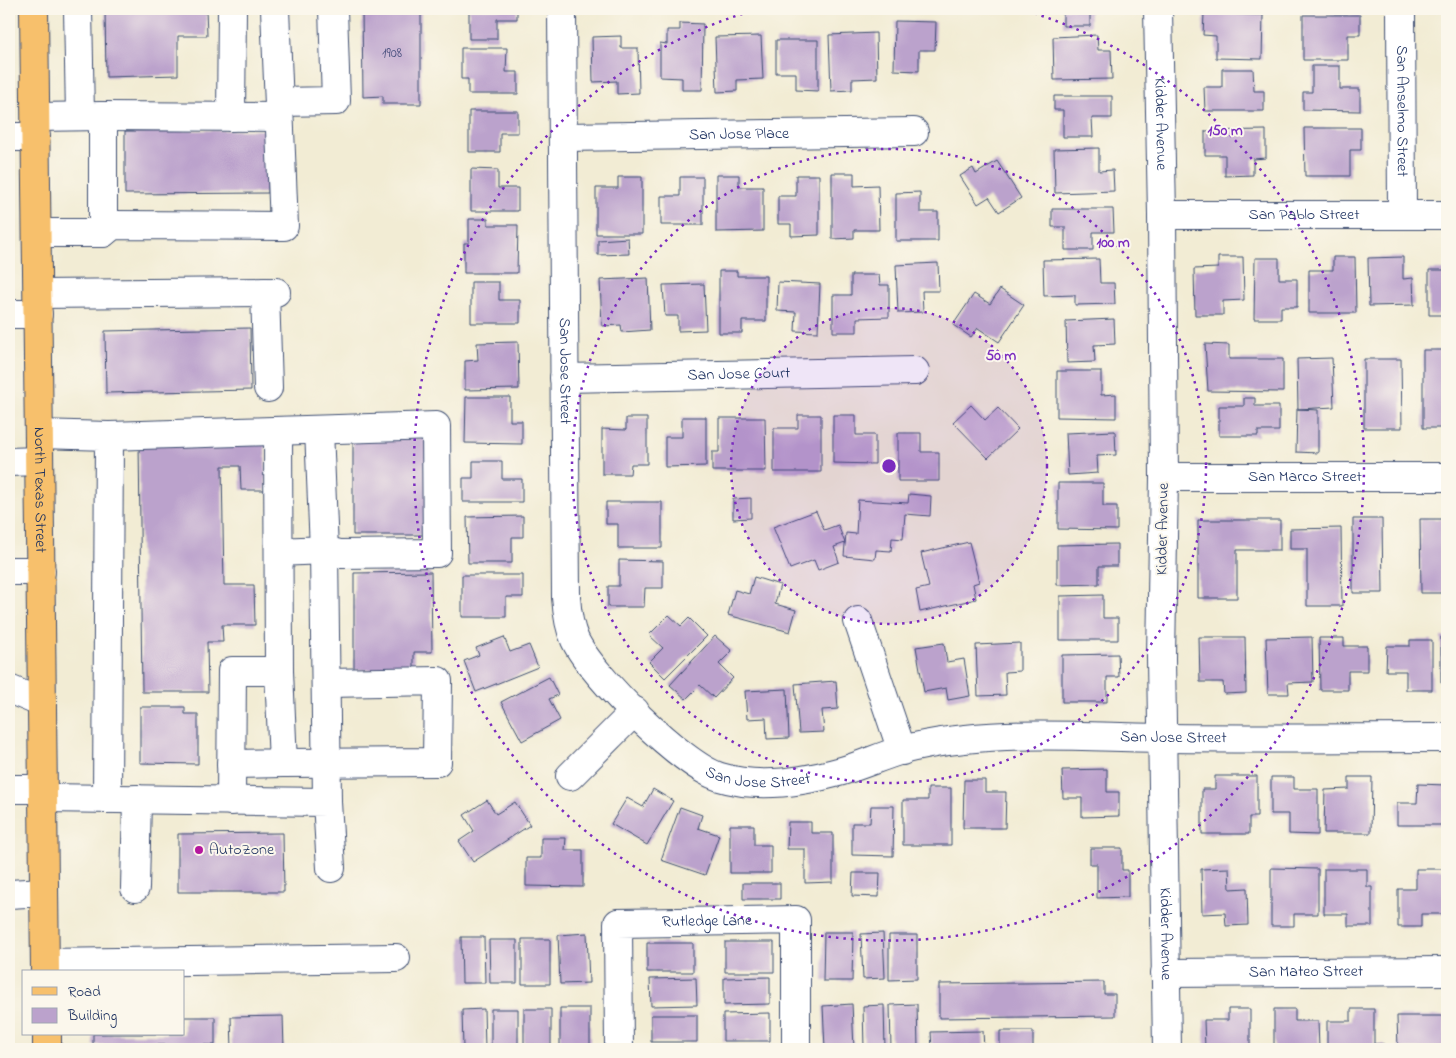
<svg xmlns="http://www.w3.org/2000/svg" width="1456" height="1058" font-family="'Indie Flower',sans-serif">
<rect width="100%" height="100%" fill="#fbf7ec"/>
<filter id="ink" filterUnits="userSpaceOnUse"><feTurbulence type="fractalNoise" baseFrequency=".02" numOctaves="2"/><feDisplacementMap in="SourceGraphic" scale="10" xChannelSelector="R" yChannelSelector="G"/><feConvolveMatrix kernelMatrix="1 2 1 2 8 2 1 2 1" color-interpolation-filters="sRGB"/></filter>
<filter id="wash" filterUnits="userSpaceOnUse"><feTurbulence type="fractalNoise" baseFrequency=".0096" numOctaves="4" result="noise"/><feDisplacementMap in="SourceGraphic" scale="20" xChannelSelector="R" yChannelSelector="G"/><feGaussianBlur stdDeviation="1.12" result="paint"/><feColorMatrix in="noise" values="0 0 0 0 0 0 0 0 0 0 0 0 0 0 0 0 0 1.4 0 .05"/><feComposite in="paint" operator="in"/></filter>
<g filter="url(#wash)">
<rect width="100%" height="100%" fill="#f2ecd4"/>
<g id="blocks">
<!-- building -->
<path fill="#bba2cc" d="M105,9h101l1,27h-29v39l-72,2z
M362,9h59v95h-38v-8l-20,1z
M469,9h48v10h-20v20h-28z
M1063,9h27v17h-27z
M1204,14l59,1 -1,44 -46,-1v-22l-13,-1z
M1303,15h57v20h-12v25h-45z
M895,21l41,1 -1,28h-16v21l-25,-1z
M1445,21h2v24h-1z
M680,23l23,1 -1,66h-20v-12l-22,-1v-34l7,1v-14h13z
M876,33l1,45 -25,1v11l-21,1 -2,-56z
M1097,35l1,15h13l1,29 -58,1 -1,-43z
M621,36v12h17l1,45 -22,1v-13l-24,1 -1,-45z
M761,36l2,43 -26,1v11l-20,1 -2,-55z
M776,40h42v51l-22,-1v-17h-20z
M461,48h46l-1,24h12v22h-50v-15h-7z
M1312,66h28v23h20v22l-57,-1v-18h9z
M1222,69h31l1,22h10v20h-59l-1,-24h18z
M1054,96h58v22h-20l1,19h-30v-27h-9z
M469,111h49v22h-18v19h-31z
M1304,128h57v22h-11v26h-45z
M268,130v63l-143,1v-63z
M1266,130v28l-13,1v16l-28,1v-21h-20v-24z
M1099,148v23l14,-1 1,21 -59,2 -1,-44z
M997,161l24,37 -22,14 -10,-15 -11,7 -18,-28 13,-8 3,6z
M471,169l27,1v18h20v23h-47z
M832,173h22v13l24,-1 1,45h-25v8l-22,1z
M716,175h23v12h24v44l-47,1z
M796,175h23v60l-28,1v-12h-13v-28h18z
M618,177h24v57h-46v-46h22z
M680,177h23v48h-42v-29h19z
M920,192v20h18v29h-42v-48z
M1052,209h61l1,23h-21v18h-28v-23h-13z
M469,219h19v6h30l-1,48h-53v-30h5z
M628,238l1,16 -31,1v-15z
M1218,257h25l1,43 -21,1v14h-28l-1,-46 24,-1z
M1333,257h22l1,56h-47v-43h24z
M1403,257v22l10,-1 1,27 -45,1 -1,-48z
M1255,258h24v21h18v28h-16v12h-27z
M1099,259l1,24h14l1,21 -40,1v-10l-31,1 -1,-36z
M938,263l1,28h-17l1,21 -25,1 -2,-48z
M1429,270h18v45h-18z
M719,271h18v5h29v45h-24v12h-23z
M851,275h28l1,10h9v32l-32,1v14h-24v-37h18z
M648,278l2,52 -28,2 -1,-7 -19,1 -2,-46z
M471,282h28v18h21v23h-49z
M778,282l42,2 -2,48 -23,-1 1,-19 -19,-1z
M704,284l2,46 -28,1v-15h-13l-2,-31z
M1000,289l24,16 -25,37 -21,-14 -7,9 -18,-12 21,-31 16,10z
M1114,319l1,25 -21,1 1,17 -28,1 -1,-42z
M250,328l1,62 -145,3 -1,-62z
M518,342l1,47 -54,1v-29l13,-1 -1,-17z
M1205,344l24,1v14h54v33l-75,-1z
M1423,350h24v78h-24z
M1332,358l2,49 -36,2 -1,-50z
M1364,359h37l1,69h-38z
M1057,371h44v24l15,-1v24l-59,-1z
M466,397h44v24h12v23l-57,-1z
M1244,398h11v8h24v25h-21v5h-39v-30h25z
M971,405l14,15 13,-12 20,21 -30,29 -35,-36z
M1297,409l21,1v43l-22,-1z
M798,415h23v57h-47v-44h24z
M833,415h23v20h19v29l-42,-1z
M682,417h24v49l-41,1v-30h17z
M626,418h21v46h-16l-1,10h-28v-45l24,1z
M719,418h46l1,53h-54v-19h7z
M1115,431l1,24 -19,1 1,17 -30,2 -2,-42z
M898,433h23v19h18v29h-41z
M353,438h76v97h-76z
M265,440l1,50h-25l-1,-24h-18l2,119h30l1,40h-33l1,17h-16l1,50h-66l-3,-250z
M473,461h29v18h20v23h-59v-24h10z
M1058,483h45v23h14v24l-59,-1z
M909,494l22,2 -1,20 -25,-2 -2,25 -11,-1 -1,13 -15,-1 -1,9 -31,-3 2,-23 10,1 2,-34 50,3z
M751,498v20l-18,1v-20z
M606,502h56v46h-44v-24h-12z
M816,511l8,19 14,-5 7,18 -11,4 5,15 -21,8 -4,-10 -24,9 -17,-42z
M523,516v21h-11v26h-44l-1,-46z
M1353,519h29l1,74h-30z
M1420,519h27v74h-26z
M1198,520h82v30h-43v48h-39z
M1341,528l1,78h-35v-57h-17v-20z
M969,542l10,40 -6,2 3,15 -56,13 -4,-22 13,-3 -8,-34z
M1117,544v22h-18v18l-42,1v-40z
M619,560l44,1v27h-18l-1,19h-36v-21h11z
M431,572l1,80h-18v18h-60v-97z
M462,575h61v22h-17v20h-44z
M754,577l26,8 -5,19 21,6 -6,22 -62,-17 7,-25 14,4z
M1103,595v23h15v22h-58v-44z
M669,615l12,11 8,-8 18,18 -42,42 -16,-16 14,-14 -14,-13z
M715,636l17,15 -13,13 14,14 -19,20 -14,-13 -14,14 -16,-14z
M504,637l6,15 19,-7 9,22 -62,25 -12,-31 15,-6 -3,-7z
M1199,637h46l1,56 -22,1 -1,-12h-23z
M1312,637l1,45 -25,1 1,11h-21l-2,-56z
M1441,637h6v46h-6z
M1319,638h25v8h23v25h-19v19h-28z
M1410,640h22v50h-26v-19h-20l1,-25h23z
M944,643l3,19 17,-3 6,37 -22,4 -2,-12 -22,4 -8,-45z
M1020,643v28l-15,1 1,23 -28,1 -2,-51z
M1118,654l1,23h-12v25h-45v-47z
M549,677l9,18 -9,4 11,21 -38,21 -21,-39z
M836,681l2,28 -16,1 2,22 -25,1 -4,-49z
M787,689l2,49 -22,1 -1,-21 -19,1 -2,-28z
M140,707h45v7h13v50l-58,-1z
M1107,769v23h12v24l-37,1v-19h-19l-1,-28z
M1215,776h42v41h-8v17h-47v-45h13z
M1271,777h23v12h24v46l-29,-1v-20h-18z
M1349,777h23l-1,56h-47l1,-43 24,-1z
M964,780h21v12h21l-1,36h-42z
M1418,784l28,1 -1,40h-48v-22h20z
M928,788h23v57h-48v-45h25z
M653,789l20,12 -26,44 -36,-21 16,-26 16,9z
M487,800l9,14 19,-12 15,23 -57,37 -14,-21 15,-10 -10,-16z
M871,806h23l-1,50 -41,-1v-32h18z
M680,807l22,8 -4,13 21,7 -14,40 -44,-15z
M788,822h23v11h22v49l-28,1v-34h-18z
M730,825h24v20h17v28h-41z
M283,833l1,59h-106v-58z
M541,838h25l-1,12h18v37l-57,-1v-28h15z
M1090,848h32v22h6v27l-31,1v-34h-7z
M1229,868l1,21 17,-1 1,37 -22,1 -1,-13 -23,1 -1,-45z
M1271,868l47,1v45h-24v12h-23z
M1324,869h43v18h5v39h-24v-12h-24z
M1416,869h29v45h-24v13h-23v-38h18z
M853,873h27l-1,24 -27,-1z
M743,883h37v16h-37z
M824,932h29l-1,49h-29z
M587,933l2,50 -29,1 -2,-49z
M883,933l2,45 -22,1 -2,-45z
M889,935h28v44l-28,1z
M461,937h23l1,46h-23z
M522,939h28v45h-28z
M489,940h28v43h-27z
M725,942h49v30h-49z
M647,943h46v29h-46z
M770,977v27l-46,1v-27z
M696,978l1,27 -46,1 -1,-27z
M1104,982v12h11v22l-176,2v-34z
M852,1004l2,45h-29l-2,-43z
M917,1004l1,45h-27l-1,-44z
M884,1005l1,44h-21l-1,-43z
M560,1008h30v41h-30z
M484,1009l1,40h-22l-1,-39z
M491,1009h27v40h-27z
M524,1009h27v40h-27z
M1228,1009h22v40h-45l-1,-29h24z
M1274,1009h21v12h23l1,28h-45z
M1351,1009h23v35h10v5h-57v-28h24z
M770,1013v28h-47v-27z
M651,1015h46v27h-46z
M283,1016l1,33h-52l-1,-32z
M1397,1016h48v33h-47z
M184,1017h31v28h-122v-11h91z
M983,1031l1,18h-52l-1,-17z
M1000,1031h33v18h-33z"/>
</g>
</g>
<g filter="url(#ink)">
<use href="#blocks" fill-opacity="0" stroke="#3b4b70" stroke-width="1"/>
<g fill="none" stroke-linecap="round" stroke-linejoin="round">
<!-- minor casing -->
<g stroke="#3b4b70" stroke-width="30">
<g id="minor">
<path d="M78,9l2,107"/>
<path id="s1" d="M562,9l4,588c1,15 3,30 9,43 17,36 108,126 145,137 39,12 83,5 122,-6 20,-6 40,-15 60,-21 86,-22 176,-13 265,-12 93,1 187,0 280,0"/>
<path id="s2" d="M1158,9l4,206 2,262 -3,181 6,391"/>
<path id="s3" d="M1401,9l1,206"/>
<path d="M279,102l57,-1 -3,-92"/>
<path d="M103,116l176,1"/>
<path d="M36,117l67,-1v117"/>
<path d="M231,117l1,-108"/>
<path d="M9,137h27"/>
<path id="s4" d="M563,137l351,-5"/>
<path id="s5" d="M1162,215h285"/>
<path d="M37,233h66l10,-8 171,1 -9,-217"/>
<path d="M265,292l3,96"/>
<path d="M38,294l238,-2"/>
<path d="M9,314h29"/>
<path id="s6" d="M564,378l351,-7"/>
<path d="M39,434l70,2 -2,363"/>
<path d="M109,436l327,-10 1,127 -97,1 -16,-4 3,252"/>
<path d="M9,462l30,-1"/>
<path id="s7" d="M1164,477h283"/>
<path d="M279,552l45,-2 -5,-120"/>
<path d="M9,571h32"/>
<path d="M858,621l44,130"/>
<path d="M9,689l33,14"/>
<path d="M283,763l154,-1 1,-81 -111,2"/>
<path d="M231,764l52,-1 -4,-92"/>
<path d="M570,776l65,-65"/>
<path d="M9,789h34"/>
<path d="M43,798l284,4 4,66"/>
<path d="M231,801l1,-130h47l-1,-240"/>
<path d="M135,888l2,-89"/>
<path d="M9,894l35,-2"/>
<path d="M45,963l351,-5"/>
<path id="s8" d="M1165,973l282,-2"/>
<path id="s9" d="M619,1049l-1,-126 178,-3v129"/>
</g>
</g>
<!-- major casing -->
<g stroke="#3b4b70" stroke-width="30">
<g id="major">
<path id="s10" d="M34,9l11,963"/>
<path d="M47,1034v15"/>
</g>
</g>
<!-- minor -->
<use href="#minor" stroke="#fff" stroke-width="28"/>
<!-- major -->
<use href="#major" stroke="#f7c06c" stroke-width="28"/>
</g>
</g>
<!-- distance rings -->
<circle cx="889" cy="466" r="158" fill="#7b2cbf" fill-opacity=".12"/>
<g fill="none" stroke="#7b2cbf" stroke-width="2.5" stroke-dasharray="2.5 5">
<circle cx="889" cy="466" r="158"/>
<circle cx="889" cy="466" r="317"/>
<path d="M1020 9A475 475 0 1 1 758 9"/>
</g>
<!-- markers -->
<circle fill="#b5179e" stroke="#fbf7ec" stroke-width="2" cx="199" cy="850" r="5"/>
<g text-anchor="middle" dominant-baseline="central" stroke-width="4" stroke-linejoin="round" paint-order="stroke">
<!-- number labels -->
<g font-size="14" fill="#434c7a">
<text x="392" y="53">1908</text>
</g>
<!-- street labels -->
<g font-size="16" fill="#1b2f5e" stroke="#fbf7ec">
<text stroke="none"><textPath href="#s3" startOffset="102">San Anselmo Street</textPath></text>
<text stroke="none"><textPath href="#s2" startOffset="115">Kidder Avenue</textPath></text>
<text stroke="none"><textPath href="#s4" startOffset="176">San Jose Place</textPath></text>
<text stroke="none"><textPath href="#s5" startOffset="142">San Pablo Street</textPath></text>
<text stroke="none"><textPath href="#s1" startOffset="362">San Jose Street</textPath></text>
<text stroke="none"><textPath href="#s6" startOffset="175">San Jose Court</textPath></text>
<text stroke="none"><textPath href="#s7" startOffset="141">San Marco Street</textPath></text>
<text stroke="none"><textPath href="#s10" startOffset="481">North Texas Street</textPath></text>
<text transform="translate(1163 529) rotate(-89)">Kidder Avenue</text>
<text stroke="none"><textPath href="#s1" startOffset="1294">San Jose Street</textPath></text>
<text stroke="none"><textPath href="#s1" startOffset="872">San Jose Street</textPath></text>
<text stroke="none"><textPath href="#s9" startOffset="215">Rutledge Lane</textPath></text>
<text stroke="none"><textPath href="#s2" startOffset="925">Kidder Avenue</textPath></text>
<text stroke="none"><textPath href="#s8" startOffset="141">San Mateo Street</textPath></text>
</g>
<!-- poi labels -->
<g font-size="16" fill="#1b2f5e" stroke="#fbf7ec" text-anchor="start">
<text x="209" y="850">AutoZone</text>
</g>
</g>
<circle cx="889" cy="466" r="8" fill="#7b2cbf" stroke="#fbf7ec" stroke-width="2.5"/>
<g font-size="15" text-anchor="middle" font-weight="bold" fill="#7b2cbf" stroke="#fbf7ec" stroke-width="4" stroke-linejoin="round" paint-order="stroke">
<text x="1225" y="135">150 m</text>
<text x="1113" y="247">100 m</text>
<text x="1001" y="360">50 m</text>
</g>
<!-- margin -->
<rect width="1456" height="1058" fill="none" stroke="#fbf7ec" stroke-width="30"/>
<!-- legend -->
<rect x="22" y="970" width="162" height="65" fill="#fbf7ec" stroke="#a1a7b3"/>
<rect x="32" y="987" width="25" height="8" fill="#f7c06c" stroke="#a1a7b3"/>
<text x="68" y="996" font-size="15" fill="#1b2f5e">Road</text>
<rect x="32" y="1008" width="25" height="15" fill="#bba2cc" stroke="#a1a7b3"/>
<text x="68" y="1020" font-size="15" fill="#1b2f5e">Building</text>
</svg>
